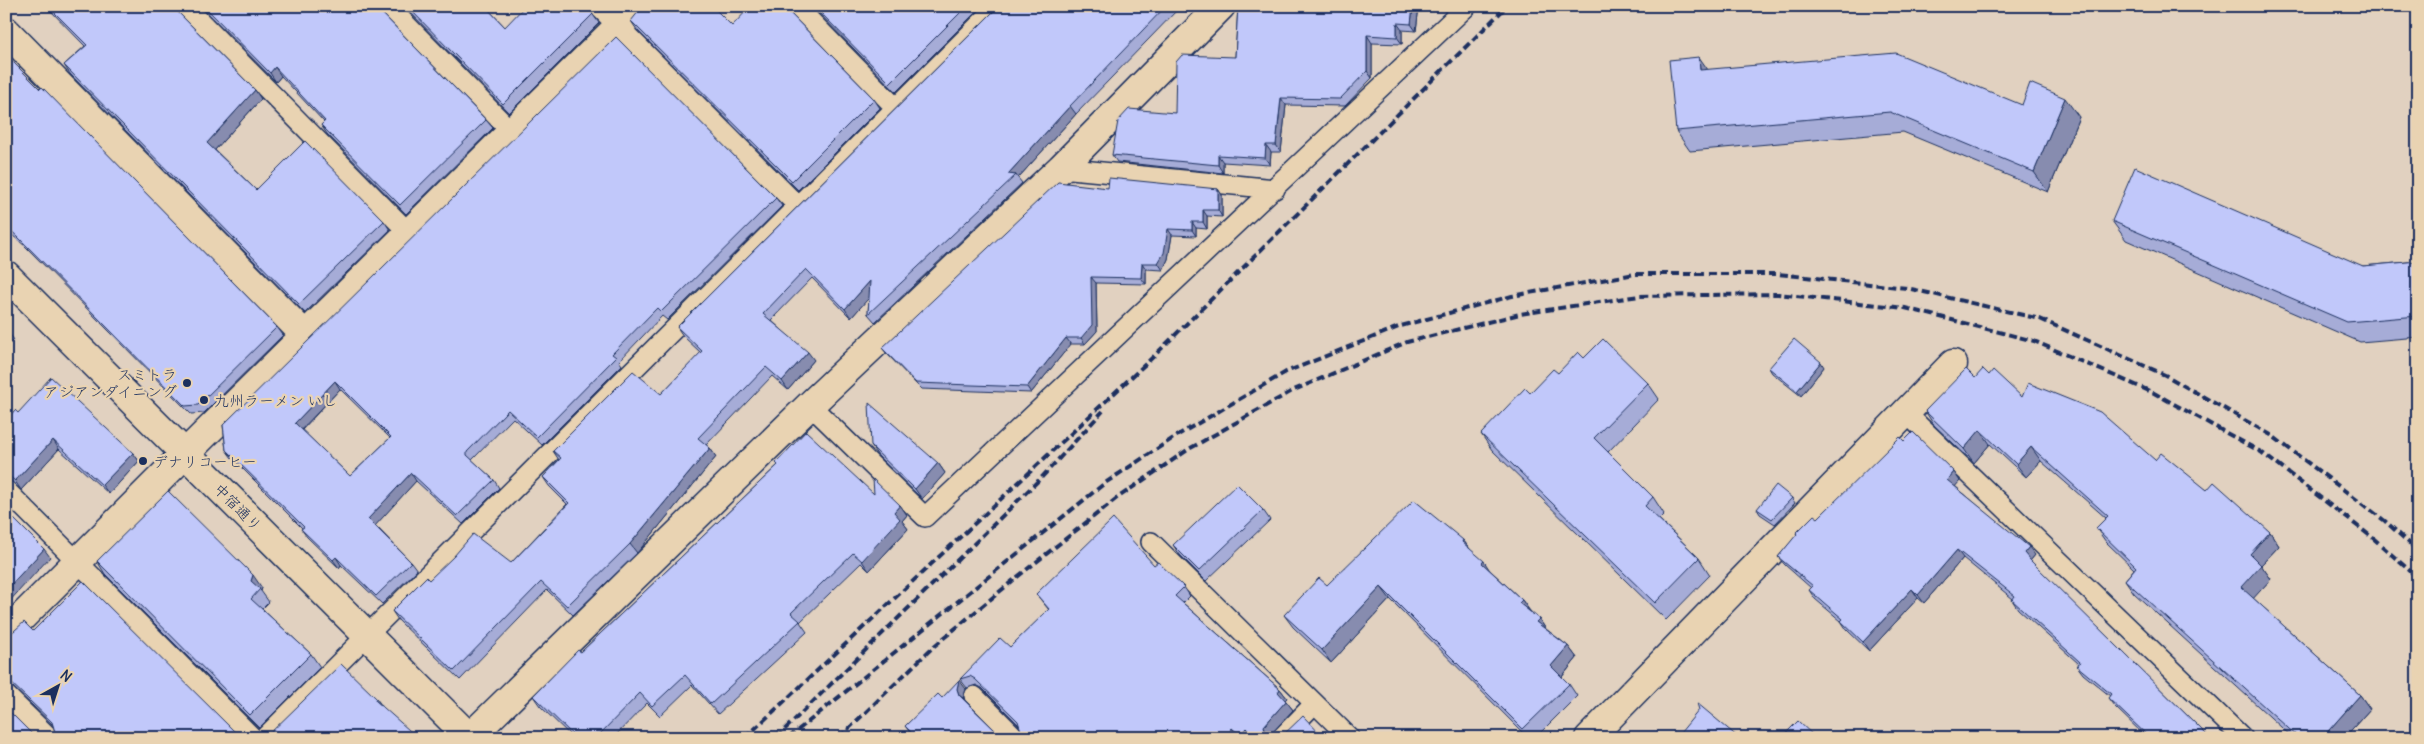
<svg xmlns="http://www.w3.org/2000/svg" width="2424" height="744" font-family="Delius,'Klee One',sans-serif">
<rect width="100%" height="100%" fill="#e1d1c0"/>
<filter id="ink" filterUnits="userSpaceOnUse"><feTurbulence type="fractalNoise" baseFrequency=".02" numOctaves="2"/><feDisplacementMap in="SourceGraphic" scale="10" xChannelSelector="R" yChannelSelector="G"/><feConvolveMatrix kernelMatrix="1 2 1 2 8 2 1 2 1" color-interpolation-filters="sRGB"/></filter>
<g filter="url(#ink)">
<g fill="none" stroke-linecap="round" stroke-linejoin="round">
<!-- service casing -->
<g stroke="#1b2f5e" stroke-width="22">
<path id="service" d="M185,6l224,227
M388,6l124,126
M598,6l200,200
M796,6l100,102
M1061,168l214,21
M810,405l115,112 542,-511
M1905,412l338,326
M6,490l247,248
M1151,542l199,196
M6,695l44,43
M974,696l42,42
M264,738l734,-732
M1281,738l33,-34"/>
</g>
<!-- minor casing -->
<g stroke="#1b2f5e" stroke-width="31">
<path id="minor" d="M6,31l299,304
M6,275l464,463
M6,633l197,-197 436,-430
M469,738l341,-333 251,-237 160,-162
M1589,738l364,-374"/>
</g>
<!-- service -->
<use href="#service" stroke="#e9d3b2" stroke-width="19"/>
<!-- minor -->
<use href="#minor" stroke="#e9d3b2" stroke-width="28"/>
<!-- rail -->
<path stroke="#1b2f5e" stroke-width="4" stroke-dasharray="8 4" stroke-linecap="butt" d="M745,738l409,-382 353,-350
M776,738l266,-261 61,-66
M788,738l317,-255 73,-48 108,-63 115,-46 111,-30 123,-22h143l129,14 133,31 125,56 106,60 114,86 33,30
M839,738l94,-91 83,-69 101,-80 72,-49 105,-59 113,-48 113,-28 119,-18 139,-2 127,14 129,33 120,52 107,59 112,86 45,40"/>
</g>
<!-- wall -->
<path fill="#a6acd7" stroke="#1b2f5e" fill-rule="evenodd" d="M46,6h129l1,4 79,80 6,9 -46,51 41,40 128,31 6,9 -85,83 -235,-239 -6,-9 21,-19z
M201,6h177l1,4 107,110 7,8 -87,86 -79,-80 -6,-9 3,-3 -43,-46 -5,6z
M404,6h81l20,21 83,-19 11,15 -90,90z
M812,6h170l-86,86z
M999,6h182l-105,108 -58,64 4,5 -147,139 -7,-8 1,-17 -18,21 -39,-40 -41,42 43,40 -26,30 -16,-14 -66,69 4,3 6,9 -79,96 -64,62 -26,-25 -87,90 -62,-60 -6,-9 37,-31 82,-17 56,-59 -18,-18 -6,-9 16,-17 -6,-9 108,-57 40,-41 -18,-17 -6,-9z
M1238,6h181l-3,25 -14,-1v14l-30,-1v35l-27,28 -59,-1 -5,47h-10l-1,13 -47,-3v11l-106,-11 -5,-7 63,-42 60,-56z
M787,10l87,89 6,9 -82,82 -161,-160 -6,-9 101,5z
M6,55l271,272 6,8 -79,78 -13,1 -166,-168 -19,-16z
M1708,70l314,35 57,12 -31,75 -145,-60 -213,19 -14,-20z
M1108,188l110,1 4,6v22l-15,-1v13l-11,-1v8l-24,-1 -4,24 -5,11 -17,-1v15l-50,-1 1,48 -12,13h-14l-40,49 -110,-4 -34,-35 -5,-6z
M776,198l6,8 -115,114 -5,-4 -43,45 3,4 -80,80 -29,-27 -41,42 22,20 5,8 -36,36 -47,-43 -41,44 36,37 6,8 -35,34 -41,-39 -2,3 -32,-31 -6,-8 1,-1 -70,-70 -6,-8 -3,-25zM340,389l50,49 -40,38 -48,-46z
M2112,221l251,45 55,-5v76l-58,5 -234,-102z
M6,329l8,11 -8,8z
M1584,358l64,25 11,16 -51,53 45,45 11,17 -5,5 40,39 11,17 -44,45 -174,-170 -11,-16 49,-41 28,-20z
M1824,367l-23,29 -29,-23 -3,-5z
M1989,375l33,22 133,63 52,30 63,42 9,14 -18,19 10,14 -18,19 107,97 10,14 -26,29h-51l-159,-145 -9,-13 9,-11 -28,-27 -10,-14 10,-10 -65,-57 -15,16 -36,-33 -16,19 -40,-38 -9,-14 50,-33z
M6,420l127,33 6,8 -30,33 -50,-45 -38,41 -12,-11 -3,1z
M871,446l67,17 7,10 -23,26 -44,-43z
M776,463l98,31 26,11 7,10 -5,6 6,8 -39,42 -8,-8 -61,59 7,10 -89,82 -26,-29 -32,31 -13,-13 -34,35h-40l-33,-32 -7,-10 48,-44 197,-187z
M1954,472l6,9 -5,5 80,69 -5,6 180,177h-63l-33,-32 -6,-8 2,-2 -27,-22 -6,-8 2,-2 -61,-55 -6,-9 1,-1 -50,-41 -39,45 -6,-5 -49,53 -22,-21 -6,-9 -26,-22 -6,-9 2,-2 -26,-23 -7,-8 19,-22 -1,-2 22,-15z
M1792,498l3,5 -20,21 -15,-10 -3,-5z
M1263,510l7,10 -64,61 -26,-26 -7,-10z
M1463,540l7,9 21,22 31,29 8,11 9,8 7,10 22,17 9,12 -15,19 7,7 8,12 -42,42h-7l-138,-139 -59,64 -38,-36 -9,-12 43,-30z
M97,561l165,27 -1,3 8,11 -7,7 49,45 9,13 -61,61 -154,-154z
M1154,565l30,22 6,9 -7,7 97,86 7,9 -2,2 8,10 -23,25 1,3 -254,-1 4,-6 -2,-6 -37,-37 -6,-3 -9,3 -7,-9 50,-32 39,-37 -13,-16z
M33,631l208,107 -189,-1 3,-5 -2,-7 -40,-38 -7,-2v-47z
M966,689l-3,9 40,40h-89l-2,-3 -7,-9 37,-28z"/>
<!-- shaded-wall -->
<path fill="#878caf" stroke="#1b2f5e" d="M1413,6h6l-3,25 -5,-7z
M1397,23l5,7v14l-5,-7z
M1367,35l5,8v35l-5,-7z
M1699,57l14,20 -13,-7z
M275,67l6,9 -5,6 -6,-9z
M255,90l6,9 -48,53 -6,-9z
M1281,98l5,7 -5,47 -5,-7z
M2065,98l14,19 -31,75 -14,-20z
M1070,106l6,8 -58,64 -2,-3 -8,-1z
M1266,145l5,7 -1,13 -5,-7z
M1218,155l5,7v11l-5,-8z
M1218,189l4,6v22l-4,-7z
M1203,210l4,6v13l-4,-7z
M1192,222l4,6v8l-4,-6z
M1168,229l4,6 -4,24 -5,11 -5,-7z
M1142,263l4,6v15l-5,-6z
M1091,277l5,6 1,48 -12,13 -4,-6z
M870,281l6,9 -25,28 -6,-9z
M1066,338l5,6 -40,49 -4,-6z
M808,352l6,8 -26,30 -6,-9z
M1821,362l3,5 -23,29 -4,-5z
M335,381l5,8 -40,42 -5,-8z
M1980,430l10,14 -16,19 -10,-14z
M53,440l6,9 -38,41 -6,-9z
M2031,447l10,14 -15,16 -10,-13z
M710,448l6,9 -79,96 -7,-9z
M133,453l6,8 -30,33 -7,-9z
M938,463l7,10 -23,26 -7,-10z
M1954,472l6,9 -7,8 -6,-9z
M411,473l5,8 -42,46 -6,-8z
M900,505l7,10 -5,6 6,8 -39,42 -7,-10 32,-49z
M2270,532l9,14 -18,19 10,14 -20,22 -10,-14 9,-33z
M1463,540l9,12 -10,-10z
M2029,547l6,8 -5,6 -6,-8z
M44,549l6,8 -44,48v-15z
M1957,550l6,8 -39,45 -6,-8z
M336,557l5,8 -2,3 -6,-8z
M1484,561l8,13 -10,-11z
M253,575l9,13 -1,3 -10,-10z
M1381,587l9,12 -59,64 -9,-13z
M1912,589l6,9 -49,53 -6,-9z
M1522,600l8,12 -11,-9z
M1539,619l8,12 -11,-9z
M1568,646l9,12 -17,21 -9,-13z
M959,680l7,9 -3,9 -4,-3 -2,-6z
M1280,689l7,9 -3,3 -6,-9z
M2360,695l10,14 -26,29h-22z
M376,698l6,8 -7,-6z
M1286,701l7,9 -23,25 1,3 -4,-1 -3,-11z
M1232,728l6,9 -13,1z
M1246,728l6,9v1h-10l-2,-3z"/>
<!-- building -->
<path fill="#c1c8fa" stroke="#1b2f5e" fill-rule="evenodd" d="M48,6h124l83,84 -48,53 49,47 49,-49 79,80 -85,83 -235,-239 23,-20z
M204,6h171l111,114 -86,85 -79,-80 4,-4 -50,-54 -5,6z
M407,6h78l20,21 20,-21h61l7,8 -90,90z
M643,6h69l20,20 19,-20h32l91,93 -82,82 -161,-160z
M814,6h153l-77,77z
M999,6h167l-96,100 -62,68 8,1 -148,139 2,-33 -25,28 -39,-40 -43,45 45,38 -26,29 -16,-14 -68,71 12,10 -80,96 -63,62 -26,-24 -87,89 -62,-60 34,-34 3,3 25,-24 19,-22 38,29 58,-60 -26,-26 18,-19 -8,-7 80,-80 28,23 41,-43 -25,-24z
M1238,6h175l-2,18 -14,-1v14l-30,-2v36l-27,28 -59,-1 -5,47h-10l-1,13 -47,-3v10l-106,-10 6,-34 11,-12 46,4 1,-51 6,-7 53,2z
M616,37l160,161 -115,114 -4,-4 -45,46 4,3 -79,80 -29,-27 -41,42v3l27,25 -37,36 -46,-43 -43,46 43,43 -35,34 -40,-39 -3,3 -32,-31 3,-2 -78,-77 -3,-25zM335,381l56,56 -41,39 -55,-53z
M1896,53l126,52 8,-22 35,15 -31,74 -144,-60 -214,19 -7,-71 30,-3 1,13z
M6,55l34,34 2,-2 235,240 -79,78 -13,1 -166,-168 -13,-12z
M2135,167l228,99 55,-5v55l-71,6 -235,-101z
M1109,178l109,11v21h-15v12h-11v8l-24,-1 -4,24 -6,10h-16l-1,15 -50,-1 1,48 -11,13h-15l-39,49 -111,-4 -34,-35 176,-166 50,6z
M1603,339l45,44 -54,55 59,59 -8,9 54,52 -44,45 -174,-169 44,-46 5,5 23,-24 5,4 20,-21 6,6z
M1794,339l27,23 -24,29 -28,-23z
M1966,369l9,9 8,-9 6,6 4,-5 29,27 6,-14 72,29 55,48 6,-7 46,37 7,-8 56,50 -20,22 11,11 -20,22 119,108 -38,43h-23l-174,-158 11,-13 -40,-39 12,-12 -77,-69 -15,17 -36,-34 -16,19 -39,-38z
M51,377l82,76 -31,32 -49,-45 -38,41 -9,-8v-53l9,-10 3,3z
M869,403l69,60 -23,26 -44,-43z
M806,431l68,63 -1,-15 27,26 -6,7 6,7 -38,42 -9,-8 -62,60 9,8 -89,83 -26,-29 -33,31 -12,-13 -44,45h-20l-43,-42 45,-46 3,2 197,-187 -2,-2z
M1913,432l41,40 -7,8 82,67 -5,6 6,7 180,178h-60l-42,-40 3,-4 -34,-28 3,-4 -68,-62 3,-4 -58,-46 -39,45 -6,-6 -49,53 -22,-21 2,-2 -34,-29 4,-4 -35,-29 19,-23 -1,-1 18,-18 4,3 82,-81 4,4z
M1237,484l26,26 -64,61 -26,-26z
M1776,485l16,13 -20,21 -15,-10z
M168,491l85,84 -2,6 9,8 -9,10 60,55 -61,61 -153,-154z
M1414,500l49,40 -1,2 22,19 -2,2 40,37 -3,3 20,16 -3,3 32,24 -17,20 18,18 -46,45 -142,-142 -59,63 -38,-35 35,-37 8,7z
M6,511l38,38 -38,41z
M1113,519l41,46 4,-3 26,25 -9,9 105,93 -2,3 8,9 -22,25 3,11 4,1h-16l-9,-10 -6,7 -8,-7 -7,10h-209l1,-1 4,-6 -3,-10 -43,-42 -5,-3 -10,3 40,-41 10,9 39,-38 -13,-15z
M83,581l158,157h-190l1,-1 3,-5 -3,-10 -46,-44v-40l18,-16 9,9z
M341,664l35,34 -1,2 43,38h-153z
M959,680l-2,9 2,6 44,43h-86l-12,-12 33,-32 4,4z
M1697,703l42,35h-63l23,-28z
M6,708l30,30h1h-31z
M1303,716l21,22h-44z
M1798,721l18,17h-35z"/>
</g>
<!-- markers -->
<g fill="#1b2f5e" stroke="#e9d3b2" stroke-width="2">
<circle cx="187" cy="383" r="5"/>
<circle cx="204" cy="400" r="5"/>
<circle cx="143" cy="461" r="5"/>
</g>
<g text-anchor="middle" dominant-baseline="central" stroke-width="4.5" stroke-linejoin="round" paint-order="stroke">
<!-- poi labels -->
<g font-size="15" fill="#1b2f5e" stroke="#e9d3b2" text-anchor="start">
<text x="177" y="374" text-anchor="end">スミトラ<tspan x="177" dy="17">アジアンダイニング</tspan></text>
<text x="214" y="400">九州ラーメン いし</text>
<text x="153" y="461">デナリコーヒー</text>
</g>
<!-- street labels -->
<g font-size="15" fill="#1b2f5e" stroke="#e9d3b2">
<text transform="translate(238 507) rotate(45)">中宿通り</text>
</g>
</g>
<!-- margin -->
<rect width="2424" height="744" fill="none" stroke="#e9d3b2" stroke-width="25"/>
<rect x="12" y="12" width="2399" height="719" fill="none" stroke="#1b2f5e" stroke-width="2" filter="url(#ink)"/>
<!-- north arrow -->
<g transform="translate(58 686) rotate(39)" stroke="#e9d3b2" stroke-width="4" paint-order="stroke">
<path d="M0-4L9 19L0 12L-9 19Z" fill="#1b2f5e"/>
<text y="-8" font-size="14" font-weight="bold" text-anchor="middle" fill="#1b2f5e">N</text>
</g>
</svg>
